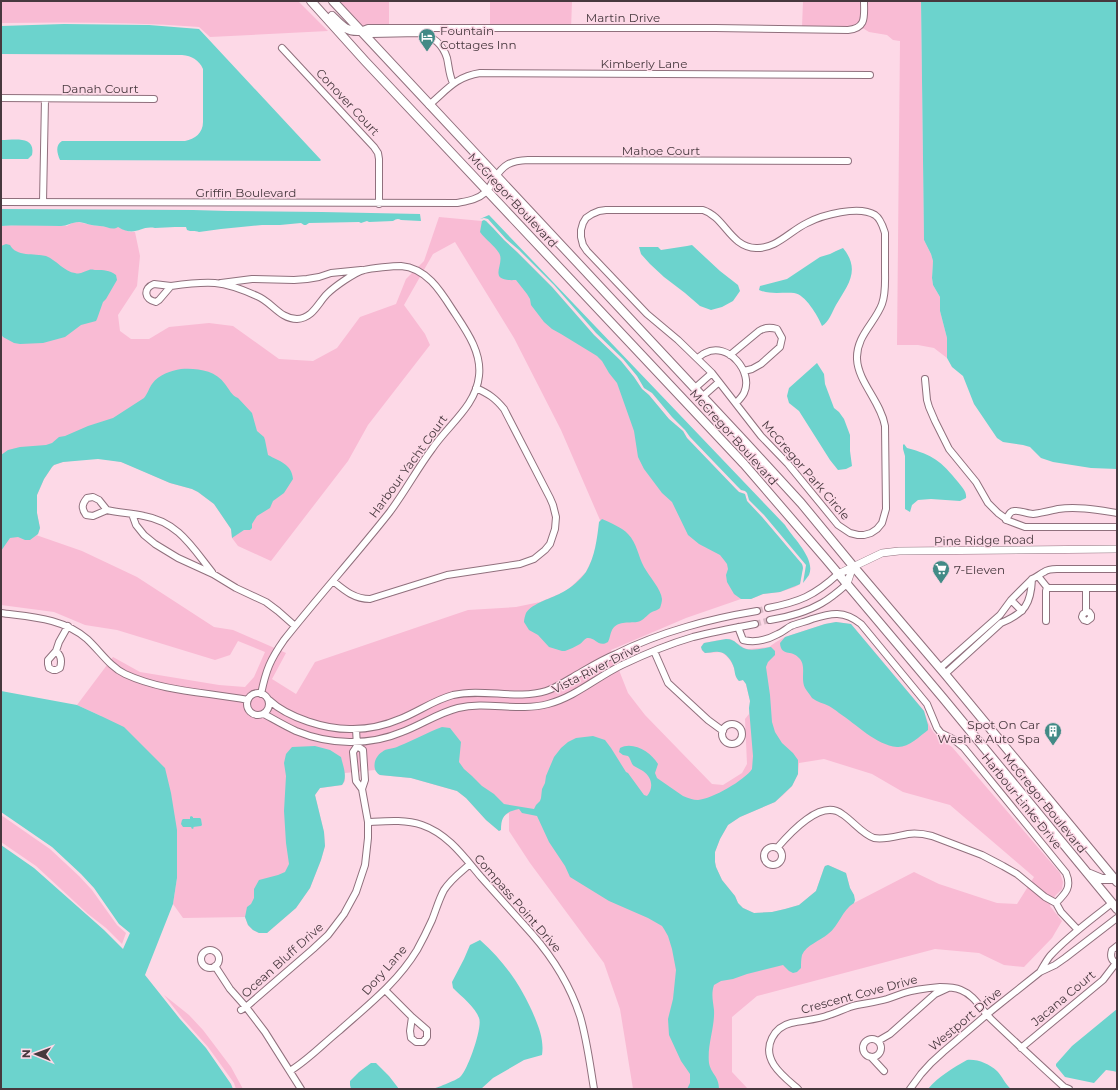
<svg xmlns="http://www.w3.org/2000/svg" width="1118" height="1090" font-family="Montserrat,sans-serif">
<rect width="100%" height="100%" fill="#fdd9e7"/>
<!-- green -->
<path fill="#f9bbd4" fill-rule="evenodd" d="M1,1h297l30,30 -118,6 -11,-10c-66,-5 -132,-5 -198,-4z
M340,1h49v24l-27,3z
M490,1h82l-1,29 -81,-4z
M803,1h118l3,239 7,14 2,7 -1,17 1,7 7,12v14l7,27v20l-13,-10 -16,-3h-21l3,-304 -7,-1 -6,-5 -18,-3 -8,-5h-59z
M439,217l43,4h4l18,19 13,12 35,35 42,48 27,26 13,16 8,12 7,6 20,24 14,12 4,7 48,50 4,4 6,2 2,7 15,16 41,49 -3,18 -5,3 -15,5 -17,2 -12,5h-10l-55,19 -75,32 17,43 17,22 67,69 11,1 19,-12 5,-9 -2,-45 4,-5 1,-13 -4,-17 -3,-4 -4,1c-3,-4 -3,-6 -4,-10 -2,-8 -7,-15 -14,-19l-16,1c-4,-2 -5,-6 -1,-10l15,-3 12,-1 13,9 4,1 21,-2 7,-5 9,-5 40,-13 11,-2 15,2 73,87c7,22 10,23 28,36l108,126 3,9 -1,7 -7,7 -5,10 12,15 -10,17 -28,29 -20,-2 -25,-12 -44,-4 -178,47 -25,21v55l16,17h-115l-13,-80 -16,-46 -74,-100 -21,-32v-18c-7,3 -9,8 -8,16l-2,2 -13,-11 -20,-22 -9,-7 -46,-13 -31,-3 -5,-5 -30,3v8l-3,4 -22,3 -5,7 9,37 1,14 -4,14 -11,28 -14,20 -29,25h-8l-6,-3 -5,-5 -3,-8 -62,1 -10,-14 4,-26 -76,-162 -24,-11 36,-48 27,15 79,13 26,2 9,-10 11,-25 -27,-11 -8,14 -15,5 -98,-30 -32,-5 -31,-13 -53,-7v-379l19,-1 47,1 5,-3 6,-1 18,4h5l5,1h12l12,5h5l5,24 -3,30 -19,29 2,16 11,8h18l20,-12 40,-4 24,3 46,33 34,2 24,-13 23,-31 36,-13 10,-25 18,-18zM455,242l59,96 47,92 39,90 -4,28 -3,9 -7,15 -16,16 -6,4 -24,10 -24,5 -48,3 -153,52 -19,32 -24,-15 14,-26 -53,-23 -19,-3 -77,-50 -55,-26 -46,-16 2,-1 2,-6 -3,-15v-18l7,-16 8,-12 2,-2 9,-3 23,-3h19l16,3 8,3 41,18 22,6 6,3 16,12 17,25 1,9 6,8 33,15 77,-100 20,-36 62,-80 -5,-11 -21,-29 29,-51zM824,759l48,15 31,18 47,13 84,72 -17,27 -20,-1 -58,-19 -25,-12 -60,31v-8l-4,-7 -4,-15 -18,-8 -3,1 -1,2 -8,23 -17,14 -14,4 -13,3 -18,1 -11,-5 -5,-5 -3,-7 -13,-16 -6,-13 -1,-5v-10l5,-13 8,-14 12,-8 35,-15 7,-6 10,-10 6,-12 1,-11z
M1,815l49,34 29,27 13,14 25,35 9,8 -4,11 -16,-16 -18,-14 -52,-48 -35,-24z
M164,995l25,20 14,15 28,37 12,22h-7l-2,-6 -26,-36 -26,-29z"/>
<!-- water -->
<path fill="#6cd3cd" d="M921,1h196v468l-26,-1 -38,-6 -12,-4 -11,-11 -7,-2 -20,-3 -6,-4 -23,-34 -11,-28 -11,-9 -5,-9v-20l-7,-27v-14l-7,-12 -1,-7 1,-17 -2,-7 -7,-14z
M64,24l85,1 50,4 122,131 -1,1 -260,-1c-3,-7 -5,-15 2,-19h123c10,-2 18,-8 18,-19v-53c-4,-9 -11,-13 -21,-14l-181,-1v-28z
M1,140c13,0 35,-5 31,15l-4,4h-27z
M1,209l192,1 35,1 94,1 98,2 1,7 -20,-1c-3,-2 -5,-1 -8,1l-24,1 -2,-1 -6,2 -2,-1 -50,1 -3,2h-2l-3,-2 -21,2h-18l-41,4 -22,3c-4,-2 -8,0 -12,-2l-1,-3h-11l-20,1c-15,-3 -19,10 -37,-1 -6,4 -11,-1 -18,-1 -8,0 -14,-3 -21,-4 -7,0 -12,4 -18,4 -20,0 -40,-1 -60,0z
M489,215l296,310c8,13 31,34 24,50 -2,3 -4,5 -6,8l3,-18 -42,-50 -15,-15 -2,-7 -2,-2 -4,-1 -4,-4 -47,-49 -5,-7 -13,-13 -20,-24 -8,-5 -7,-12 -14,-17 -27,-26 -42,-48 -35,-35 -13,-11 -18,-20 -4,-1 -4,1z
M484,220l2,1 7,7 11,12 13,12 35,35 42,48 27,26 13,16 8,12 7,6 20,24 14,12 4,7 48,50 4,4 6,2 2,7 15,16 40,47 1,4 -3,16 -2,1 -18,7 -17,2 -12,5h-10l-7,-5 -7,-12 -1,-7 2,-6 -1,-5 -3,-4 -4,-5 -21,-11 -11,-9 -16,-33 -10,-9 -18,-24 -6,-12 -4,-26 -17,-48 -8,-10 -7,-12 -5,-5 -36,-22 -9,-5 -8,-7 -13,-17 -1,-6 -3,-5 -11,-14c-31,2 -10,-16 -17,-27 -4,-7 -14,-14 -19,-21l2,-11z
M6,244l4,1c6,12 24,8 36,11 10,4 19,16 29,17 6,2 9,-2 14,-3 2,-1 5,0 7,0 8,0 13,0 20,5l1,5 -11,19 -3,3 -6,17 -1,2 -15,4 -16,12 -22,6 -23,1 -6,-1 -11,-6 -2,-3v-88z
M692,245l28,26 18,14 2,6 -7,10 -11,6 -11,3 -11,-4 -15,-13 -21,-16 -14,-13 -9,-10 -2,-7h19l3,3 26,-4z
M843,248c18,22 5,37 -7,57 -4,7 -7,17 -14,21 -4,-10 -17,-32 -28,-33 -12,-1 -23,2 -35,-3l1,-4 27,-7 33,-22 10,-3 6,-3z
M817,363l7,11 1,10 9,24 5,4 5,7 6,16v16l2,15 -6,3 -8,1 -8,-10 -31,-49 -10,-8 -2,-7 2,-8z
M181,369c16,-1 34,1 44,15 4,5 7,12 13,14l14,15 5,18 7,6 1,3 3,15c11,6 24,9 25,24l-9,14 -11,8 -3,7 -13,8 -5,8v4l-2,2h-6l-12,8 -1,-9 -17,-25 -16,-12 -6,-3 -22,-6 -49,-21 -23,-3 -35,3 -9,3 -2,2 -8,12 -7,16v18l3,15 -2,6 -8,6h-5l-7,-3 -8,1 -9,13v-96l7,-5 12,-3 26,-2 6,-2 7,-6 6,-1 23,-10 25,-8 31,-20c4,-5 5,-10 8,-14 7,-10 19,-13 29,-15z
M904,444l3,4c26,7 34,13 51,34 4,5 9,10 8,16l-6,3 -29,-2 -13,1 -6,5 -2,7 -5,-3v-53l-2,-7v-4z
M602,519c7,3 21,9 26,15 9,9 10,22 16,33 5,9 17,22 18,32 0,3 -1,6 -2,9 -3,3 -8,3 -11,6 -4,3 -6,7 -12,8 -9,1 -20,-1 -25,8 -2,4 -2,8 -4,12 -10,6 -12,-5 -21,-4 -3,1 -5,5 -7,6 -5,3 -10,5 -15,7h-3l-13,-4 -11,-12 -9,-5 -5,-8c0,-3 1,-6 2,-9 6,-10 27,-15 37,-21 8,-4 17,-12 23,-20 9,-15 11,-33 13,-50z
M836,622l15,2 73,87 4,14v5c-8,6 -20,18 -31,17 -21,-2 -41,-23 -58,-34 -3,-3 -7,-5 -10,-7 -6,-3 -12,-4 -17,-8 -2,-3 -5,-7 -7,-10 -5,-10 2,-22 -6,-30 -8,-9 -18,-1 -19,-15l5,-6 40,-13z
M726,639c10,0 11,7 20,10 7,2 18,-1 25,-2l4,4v4l-7,7 -2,5 4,28 2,27 3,10 7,11 11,10 5,7v14l-6,12 -17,16 -35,15 -12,8 -8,14 -5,13v10l1,5 6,13 13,16 3,7 5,5 11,5 18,-1 13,-3 14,-4 17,-14 8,-23 1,-2 3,-1 18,8 4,15 4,7 1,5 -1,3c-12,7 -15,23 -26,31 -8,7 -22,11 -26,21 -1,4 -1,9 -1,13l-4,4 -4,1 -4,-2 -6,-6 -36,9 -14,5 -12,2 -7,4c-3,9 -1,16 0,25 1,17 -7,35 -5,53 2,11 10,13 10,26h-32l3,-6v-9l-9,-13 -12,-26 -1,-16 5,-20 3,-29 -4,-21 -4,-13 -4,-7 -2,-3 -14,-8 -39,-17 -39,-24 -5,-11 -16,-24 -12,-26 -15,-3 -3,-4c-14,3 -18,7 -18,21l-2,1 -13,-11 -20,-22 -9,-7 -46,-13 -31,-3c-9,-5 -6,-18 2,-23 4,-4 12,-3 17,-6 15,-6 29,-14 43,-19l8,1 11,14 -2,20 5,7 8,7 10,10 12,8 10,10 30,5 2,-4 4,-4 1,-3 1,-9 3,-6 1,-7 8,-19 7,-9 7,-6 8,-4 17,-2 12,4 6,8 15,24 2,1 16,22 3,1c7,-8 5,-19 -4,-25 -3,-2 -6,-3 -9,-5 -3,-2 -3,-7 -6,-10l-5,-1 -4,-3 1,-4c13,-7 31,4 38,16l-3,9 2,5 26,18c5,2 10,4 15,4 14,-1 47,-20 54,-31l1,-13 -4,-48 1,-7 -4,-17 -3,-4 -4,1c-4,-4 -4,-8 -5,-13 -2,-7 -8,-16 -15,-16 -5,-1 -9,1 -14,1l-3,-3 -1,-3 3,-4z
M1,691l76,14 24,11 23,11 41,41 6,25 6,37v48l-4,26 -28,71 35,44 26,29 25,36 2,5h-232v-244l33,23 70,62 19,19 7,-16 -11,-9 -25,-36 -13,-14 -29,-27 -51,-35z
M315,746l15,4 11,7c2,9 7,20 1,28l-22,3 -5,7 9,37 1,14 -4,14 -11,28 -14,20 -29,25h-8l-6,-3 -5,-5 -3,-8 2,-10 4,-3 3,-6v-9l5,-9 19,-5 7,-3 4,-8 -3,-21 -2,-32 2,-35 -2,-13 2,-9 6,-7z
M191,816l2,1v1h7l1,1 1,6 -1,1 -8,1 1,1 -2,1 -1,-2h-8l-2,-3 1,-4 1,-1h7v-2z
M480,940c25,22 42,47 55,78 5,12 9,24 7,37l-18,5 -31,18 -12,11h-48c5,-2 25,-9 28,-13 7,-7 22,-49 18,-58 -3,-10 -18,-22 -26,-30l-1,-6 12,-23 6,-14z
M1117,1009v63l-4,-1 -7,-1 -12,13 -29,-6 -9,-11v-2l16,-18z
M967,1060c11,-1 22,4 30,11 5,5 8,13 14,18h-83c11,-13 25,-21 39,-29z
M371,1063h5l13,13 10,13h-48l-1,-4v-4l9,-9z"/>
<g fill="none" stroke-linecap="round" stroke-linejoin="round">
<!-- minor-tunnel -->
<path stroke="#d9b9c5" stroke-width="6" stroke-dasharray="6 3" stroke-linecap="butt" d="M757,611l11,-3
M755,624l15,-4"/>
<!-- minor casing -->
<g stroke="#90707d" stroke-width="8">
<path id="minor" d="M360,31l8,-3h347l133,2c19,-2 16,-14 16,-29
M362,32l9,2 48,-1c14,3 24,12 28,25 2,9 2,17 6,25
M282,48l92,99 4,6 1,6v45
M1,98l153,1
M429,105c18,-15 26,-28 51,-32l390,2
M1,202l456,1c10,-2 20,-3 29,-11 3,-3 6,-9 8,-13 10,-15 16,-18 34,-19l320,1
M43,202l2,-103
M606,210h97c22,7 27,37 53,38 20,1 34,-17 51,-25 15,-8 52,-18 68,-8 6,4 8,12 10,18 0,13 0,25 0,37 0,11 1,23 -3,34 -7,19 -26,32 -25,55 1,23 24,43 28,67l1,83 -4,14 -5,6 -6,4 -7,2h-6l-8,-2 -12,-8 -50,-61 -27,-28 -49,-63 -34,-33 -31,-26 -60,-63 -4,-6 -2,-8v-7l2,-7 3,-5 6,-4 7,-3z
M221,283l31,-4 42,1 13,-1 12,-2 12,-4 30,-3
M154,284l17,2 -12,14 -3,2c-12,-2 -13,-14 -2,-18z
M171,286c14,-2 30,-4 44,-3 12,1 31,8 42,13 15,6 23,23 40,23 16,-1 21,-16 30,-25 7,-7 28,-22 37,-24 7,-2 30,-4 37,-4 25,2 39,24 51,43 13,20 30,42 27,67 -3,30 -31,49 -47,73 -15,20 -27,43 -43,64 -34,43 -71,84 -105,127 -14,20 -18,30 -23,54
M730,355l29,-24c6,-4 11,-4 18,-2l5,9 -2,9 -19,17 -9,5 -8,2
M697,358c3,-1 5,-4 8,-5 23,-12 49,19 39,40 -2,4 -5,7 -8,10
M925,379l2,21 2,7 6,14 14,28 27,33 12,21 10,10 11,8 16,6h92
M695,388l17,-15
M702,397l17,-15
M93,497l6,3 8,10 -14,6 -7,-1c-5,-7 -4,-11 1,-17z
M107,510c12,3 25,3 37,6 34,6 48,31 68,56
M132,514l4,11 8,10 11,9 23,14 35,16 23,14 30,14 12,9 17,15
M1006,520c2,-4 4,-9 8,-9 6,-1 13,3 19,3 8,-1 16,-3 25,-5 19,-3 40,1 59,4
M1038,576l8,10 2,2h69
M333,581c11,9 21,18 37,18l77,-24 73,-11 14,-5 11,-9 5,-6 5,-15 1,-12 -3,-12 -3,-7 -46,-89c-9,-11 -15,-15 -28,-21
M1011,600l11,11
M768,608c31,-6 46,-12 70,-34
M1086,612h3l2,3v3l-4,3 -3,-1 -2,-3 1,-3 3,-2v-24
M1,613c30,4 62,5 86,26 13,12 23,28 38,35 39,18 82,18 123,26
M770,620c18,-3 35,-7 52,-17 9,-5 17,-12 25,-19
M1046,621v-30l1,-4
M738,627l5,13c12,3 24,0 35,-6 5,-2 9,-6 13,-8 7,-3 14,-4 21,-7 19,-6 32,-9 49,5l66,80 10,24 4,5 12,6 11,9 102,125c6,14 0,20 -10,30
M56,651c5,4 6,10 4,17l-4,2h-3l-4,-2 -1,-4v-4l8,-9 3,-9 9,-16
M654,651l14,32 40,37 15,11
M940,668l60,-53 11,-15 21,-21c5,-2 8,-5 12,-7 4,-3 9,-3 13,-3h60
M945,674l56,-51c24,-10 30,-19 31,-44
M247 704a11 11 0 1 1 22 0a11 11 0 1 1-22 0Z
M269,700c19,18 58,30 84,29 16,0 33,-4 47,-10 18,-7 34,-19 53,-24 30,-7 64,5 93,-4 10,-3 18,-9 27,-14 14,-8 28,-17 43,-23 22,-11 46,-20 70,-27 23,-7 47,-12 71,-16
M264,714c11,6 21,12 32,17 34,14 73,15 106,1 19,-7 36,-19 56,-24 29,-7 60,4 90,-4 27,-7 49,-27 74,-39 23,-11 47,-21 71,-28 20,-5 41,-9 62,-13
M722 734a10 10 0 1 1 20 0a10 10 0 1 1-20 0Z
M356,729l1,17 -4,6 3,29 6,8
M368,822c18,-1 37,-3 54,3 26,9 42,32 59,52 17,19 34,38 51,57 21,24 38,51 48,82 7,24 10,49 14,73
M764 856a9 9 0 1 1 18 0a9 9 0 1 1-18 0Z
M777,848c13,-15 44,-50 65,-34 11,7 20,20 32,24 11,2 23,-2 34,-4 8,-1 16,0 24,2l50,19 21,11 14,8 28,23 11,6 5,9 17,18
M1117,946l-5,4c-2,6 -1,11 5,13
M201 959a9 9 0 1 1 18 0a9 9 0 1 1-18 0Z
M215,966l15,23 16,18 19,25 36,57
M1040,972c3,-5 6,-11 10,-16 18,-20 41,-36 62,-53
M385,990l27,27
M241,1010l5,-3 67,-58 15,-14 16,-21 12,-22 9,-27 3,-27v-16l-6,-33 3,-9 -2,-30 -6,-4
M412,1017l15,13v7l-4,5h-7l-5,-4 -1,-7z
M863 1048a9 9 0 1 1 18 0a9 9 0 1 1-18 0Z
M878,1041l12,-7 45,-40 13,-6
M1021,1048l82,-68 13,-17
M871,1057l13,14
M290,1071c18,-11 33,-27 49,-40 28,-25 58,-48 78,-81 5,-9 10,-19 15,-30 4,-10 7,-21 12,-30 7,-11 17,-18 26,-26
M798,1089c-15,-13 -37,-29 -26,-51 4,-8 11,-13 19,-15 12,-3 26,-3 38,-8 10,-3 18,-8 28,-10 10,-2 20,-3 30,-6 6,-2 11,-4 17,-6 12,-4 24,-5 36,-6 7,0 14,0 21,3 13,5 20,19 30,29 24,23 48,45 73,68l5,2
M910,1089l11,-15 10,-11 12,-11 48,-41 49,-39 15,-7 10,-7 52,-40"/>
</g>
<!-- tertiary casing -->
<g stroke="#90707d" stroke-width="8">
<path id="tertiary" d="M838,574l44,-21 17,-2 218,-2
M847,584l6,-18"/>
</g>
<!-- secondary casing -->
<g stroke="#90707d" stroke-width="10">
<path id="secondary" d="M311,1l54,60 379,403 81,94 118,140 174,211
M333,1l412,441 56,61 52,63 92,108 172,208
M332,16c9,9 14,16 28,15
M1090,874l12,5h13"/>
</g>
<!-- minor -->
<use href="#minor" stroke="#fff" stroke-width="6"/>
<!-- tertiary -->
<use href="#tertiary" stroke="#fff" stroke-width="7"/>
<!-- secondary -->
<use href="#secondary" stroke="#fff" stroke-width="8"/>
</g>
<!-- icons -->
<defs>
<g id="hotel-pin" transform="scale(0.9)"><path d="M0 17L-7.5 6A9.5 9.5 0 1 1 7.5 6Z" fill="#428a86" stroke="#fdd9e7"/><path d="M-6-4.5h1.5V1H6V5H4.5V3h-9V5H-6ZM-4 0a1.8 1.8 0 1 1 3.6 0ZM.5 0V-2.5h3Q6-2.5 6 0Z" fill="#fff"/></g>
<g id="supermarket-pin" transform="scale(0.9)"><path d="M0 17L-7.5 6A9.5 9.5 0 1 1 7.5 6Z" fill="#428a86" stroke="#fdd9e7"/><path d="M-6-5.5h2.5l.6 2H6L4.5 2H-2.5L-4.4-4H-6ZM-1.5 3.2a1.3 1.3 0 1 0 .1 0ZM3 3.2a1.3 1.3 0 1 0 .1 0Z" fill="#fff"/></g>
<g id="building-pin" transform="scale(0.9)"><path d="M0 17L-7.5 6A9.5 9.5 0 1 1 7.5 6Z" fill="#428a86" stroke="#fdd9e7"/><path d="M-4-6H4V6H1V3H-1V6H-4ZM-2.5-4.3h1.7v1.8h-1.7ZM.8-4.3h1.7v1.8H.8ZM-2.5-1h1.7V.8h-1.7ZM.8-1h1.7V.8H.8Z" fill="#fff"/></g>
</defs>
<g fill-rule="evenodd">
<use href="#hotel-pin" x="427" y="37"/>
<use href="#supermarket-pin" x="941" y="569"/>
<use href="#building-pin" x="1053" y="731"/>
</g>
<g text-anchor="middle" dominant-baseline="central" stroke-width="3" stroke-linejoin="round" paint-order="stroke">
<!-- street labels -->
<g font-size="12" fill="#47383e" stroke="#fdd9e7">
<text x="623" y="17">Martin Drive</text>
<text x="644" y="63">Kimberly Lane</text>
<text x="100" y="88">Danah Court</text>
<text transform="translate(348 102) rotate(47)">Conover Court</text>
<text x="661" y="150">Mahoe Court</text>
<text x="246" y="192">Griffin Boulevard</text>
<text transform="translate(513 200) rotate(47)">McGregor Boulevard</text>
<text transform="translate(734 437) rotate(48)">McGregor Boulevard</text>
<text transform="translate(408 466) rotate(-54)">Harbour Yacht Court</text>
<text transform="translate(806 470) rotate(49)">McGregor Park Circle</text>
<text transform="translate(984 540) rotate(-1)">Pine Ridge Road</text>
<text transform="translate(596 668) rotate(-27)">Vista River Drive</text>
<text transform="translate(1022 801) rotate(51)">Harbour Links Drive</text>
<text transform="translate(1045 803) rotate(51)">McGregor Boulevard</text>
<text transform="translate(518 903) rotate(49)">Compass Point Drive</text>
<text transform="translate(282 960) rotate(-42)">Ocean Bluff Drive</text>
<text transform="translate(384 970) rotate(-49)">Dory Lane</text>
<text transform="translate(859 994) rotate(-15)">Crescent Cove Drive</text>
<text transform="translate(1063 998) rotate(-40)">Jacana Court</text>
<text transform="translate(965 1019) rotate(-40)">Westport Drive</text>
</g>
<!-- poi labels -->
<g font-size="12" fill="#47383e" stroke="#fdd9e7" text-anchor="start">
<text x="440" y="30">Fountain<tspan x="440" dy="14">Cottages Inn</tspan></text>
<text x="954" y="569">7-Eleven</text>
<text x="1040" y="724" text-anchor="end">Spot On Car<tspan x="1040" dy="14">Wash &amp; Auto Spa</tspan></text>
</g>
</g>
<!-- border -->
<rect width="1118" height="1090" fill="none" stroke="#47383e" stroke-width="4"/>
<!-- north arrow -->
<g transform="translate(36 1054) rotate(271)" stroke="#fdd9e7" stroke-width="3" paint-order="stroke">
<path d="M0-3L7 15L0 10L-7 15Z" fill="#47383e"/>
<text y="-6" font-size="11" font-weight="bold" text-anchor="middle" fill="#47383e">N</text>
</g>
</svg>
